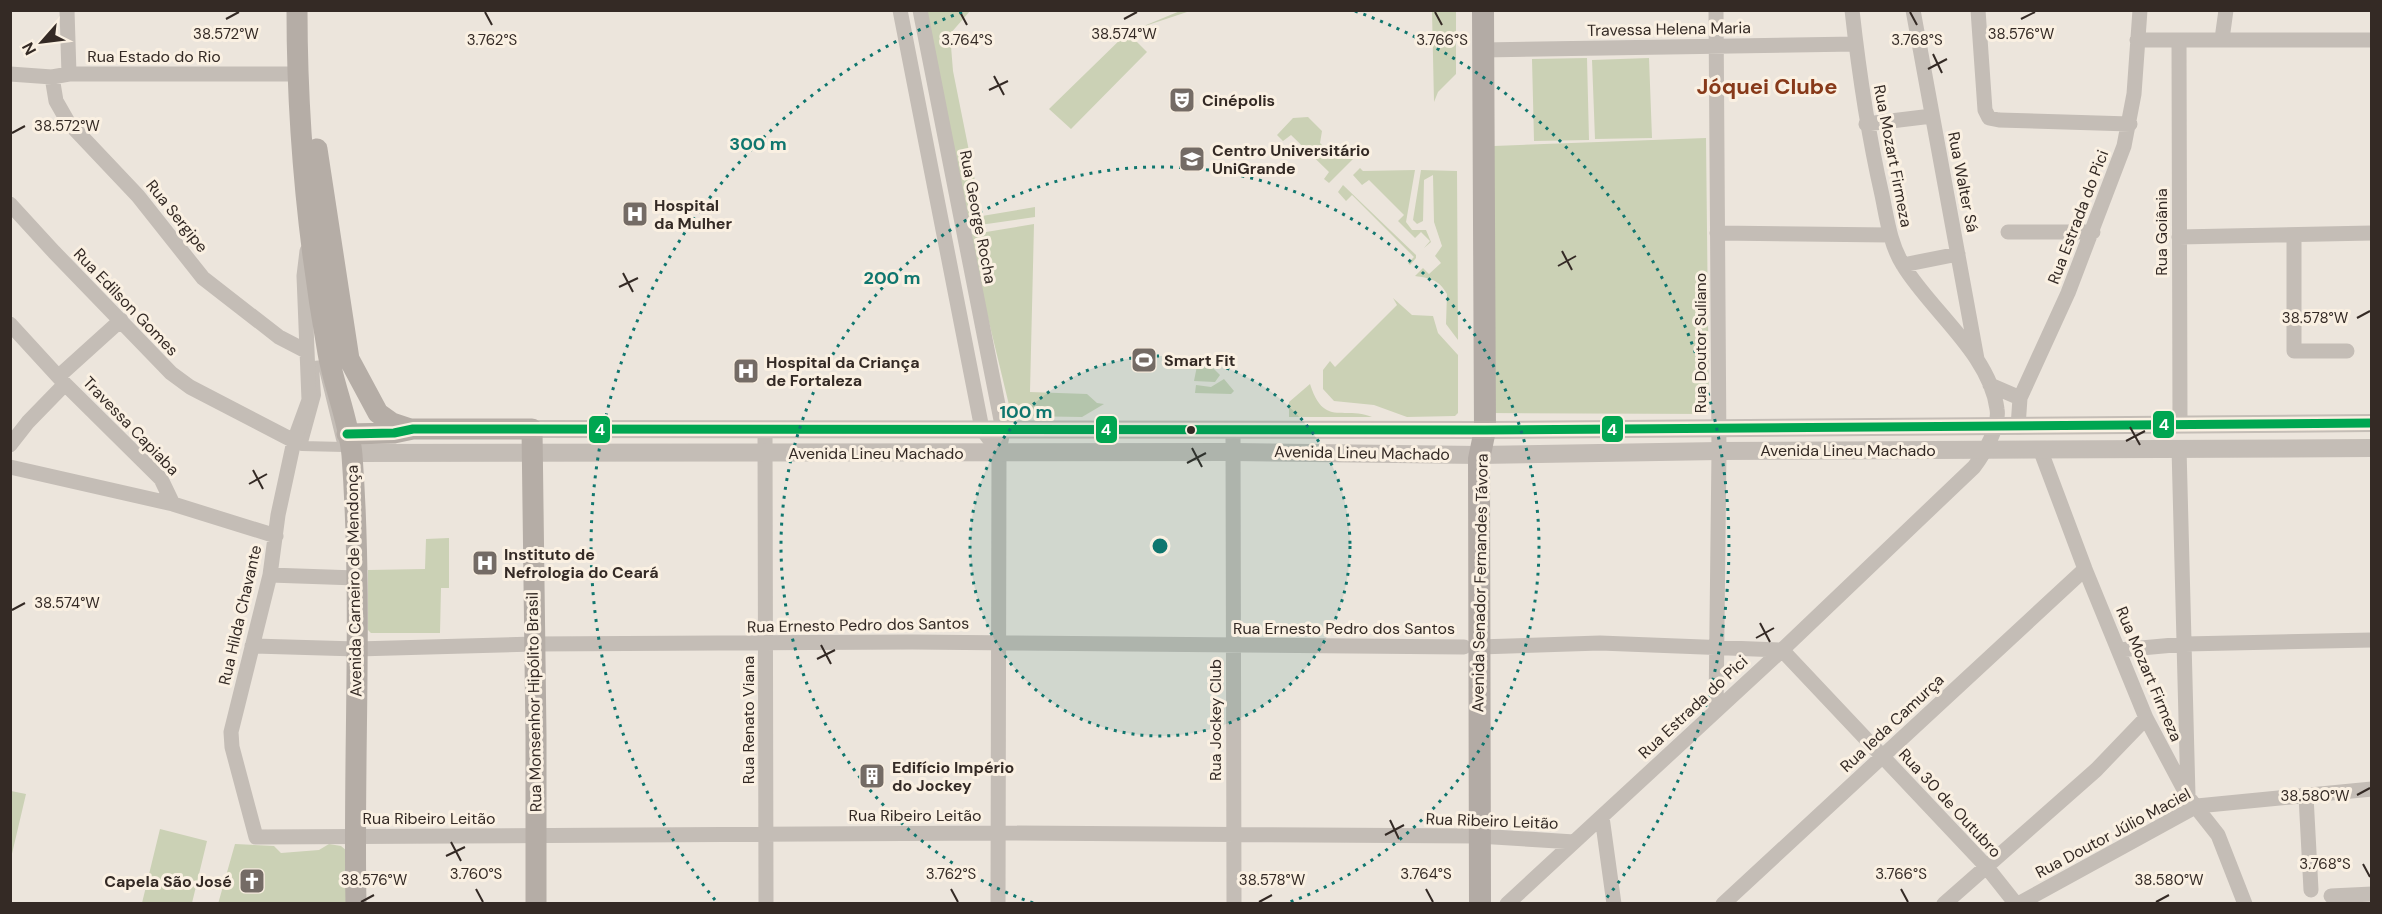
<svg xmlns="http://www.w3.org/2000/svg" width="2382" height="914" font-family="'DM Sans',sans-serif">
<rect width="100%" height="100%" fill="#ece5dc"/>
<!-- green -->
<path fill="#cbd1b5" d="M925,11h45l-20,23 3,37 29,145 53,-9v10l-69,10z
M1180,11h10l-63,21 20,20 -76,77 -22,-20 78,-76z
M1432,11h24v63l-18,18 -4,10z
M1587,58l2,82 -55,1 -2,-82z
M1649,58l3,80 -57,1 -3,-79z
M1308,117l14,14 -2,12 13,13h23l-27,27 -5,-4 5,-7 -38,-37 -8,6 -6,-6 16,-17z
M1706,138l3,276 -221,-1 6,-267z
M1360,168l3,3 52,-1 -9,52 6,8h14l5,12 -7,6 6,-7 -9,-9 -6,6 -17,-17 6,-6 -35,-35 -7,5 -9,-10z
M1421,170l36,1 1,169 -12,-16 1,-30c-8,-14 -16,-16 -32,-18l8,-8 6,6 12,-11 -6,-7 7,-10 -8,-24 -1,-47 -9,5 -1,41 -6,3 -4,-4z
M1343,185l73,70v3l-6,7 -2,-2 6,-6 -62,-62 -6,6 -8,-9z
M1034,224l-4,168 57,2 10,9 7,1 -22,13 -62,-1 -10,-7 -42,-174z
M1393,298l19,17 21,1 5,17 20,22v58l-3,3 -48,1 -33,-12 -40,-4 -11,-12v-19l7,-9 5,6 62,-62z
M1202,357l18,18 -5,7 -21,-1 4,-20z
M1224,379l10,12 -3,3 -36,-1 1,-8 15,2z
M1310,384c14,44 33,21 62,33h-83v-15z
M449,538v50h-8l-1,45h-69l-3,-3v-60l57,-1 1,-30z
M11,791l15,3 -15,64 -1,-67z
M160,829l47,12 -15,62h-50z
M235,844l39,2 7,7 38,-3 10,-6 12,2 6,5v52l-129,1z"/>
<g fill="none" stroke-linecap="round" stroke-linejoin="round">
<!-- pedestrian -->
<path stroke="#c4bdb6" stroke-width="10" d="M323,365l18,74 3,8 -42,-1 14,-51 -2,-29z"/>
<!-- minor -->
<path stroke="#c4bdb6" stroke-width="15" d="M67,10l2,64
M900,10l82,419 17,23
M920,10l83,420 -4,22 -1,452
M1913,10l64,349
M1978,10l7,100 4,8 10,2 131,4
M2222,39l4,-29
M2137,40h235
M2179,40l1,385
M1482,50l374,-6
M10,74l42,3 17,-3h228
M52,77l4,24 12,21 70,74 65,82 76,59 27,14
M1866,124l66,-8
M10,204l44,48 117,121 19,14 104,54
M2008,232h85
M1717,233l173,2
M2294,236v115h53
M2179,237l193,-4
M307,251l-3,25 5,124 -15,41 -16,74 -8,60 -39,157 1,15 24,90 742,-4 480,3 96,6
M1903,265l55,-11
M10,324l55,60 96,95 12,25
M59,376l62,-56
M1990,385l30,13
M2018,427l2,-29 48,-105 56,-147 10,-52 6,-84
M765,429l1,475
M1233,430l1,474
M10,445l18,-23 37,-38
M2179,448l9,348
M2040,449l45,120 61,149 42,79 30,38 27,69
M10,467l163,37 103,32
M270,575l86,3
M252,646l105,3 177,-5 378,-2 552,5
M1479,647l121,-4 182,7
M1782,650l203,215 31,39
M2119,650l66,-6 187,-4
M1716,711l3,-260 -3,-441
M2306,796l5,94
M1602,817l12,87
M2331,896l41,-2
M1507,904l275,-254 192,-183c10,-13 26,-41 23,-58 -7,-55 -67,-99 -94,-144 -13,-21 -16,-46 -21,-70 -14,-61 -23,-122 -30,-185
M1723,904l362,-335
M1944,904l152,-134 50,-52
M2018,904l179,-98 175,-17"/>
<!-- tertiary -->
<path stroke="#c4bdb6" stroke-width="18" d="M532,429l953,1 887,-7
M352,453l882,-1 245,3 240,-4 653,-3"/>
<!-- secondary -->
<path stroke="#b5ada6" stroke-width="21" d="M297,10c0,114 11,231 31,343 6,34 21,68 24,102 11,149 1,299 4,449
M317,149l32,210 29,54 14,10 18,6
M347,434l47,-1 19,-4h119l4,307v168"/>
<!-- primary -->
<path stroke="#b3aba5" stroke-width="22" d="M1480,904l-1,-445 6,-29 -2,-420"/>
<!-- bus-1 casing -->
<g stroke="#faf0e2" stroke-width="14">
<path id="bus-1" d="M347,434l47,-1 19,-4 1072,1 887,-7"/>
</g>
<!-- bus-1 -->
<use href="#bus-1" stroke="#00a651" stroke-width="9"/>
</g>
<!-- ticks -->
<path fill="none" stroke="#342a25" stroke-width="2" d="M485,12l7,13M960,12l7,13M1435,12l7,13M1910,12l7,13M226,19l13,-7M1124,19l13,-7M2021,19l14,-7M1933,54l9,19M1928,69l19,-10M994,76l10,19M989,90l19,-9M12,133l13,-7M1562,251l10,19M1558,266l18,-10M623,273l10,19M619,287l19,-9M2357,318l13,-7M2130,427l10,18M2126,441l19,-10M1192,448l10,19M1187,463l19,-10M253,470l10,19M249,484l18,-10M12,610l13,-7M1760,623l10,19M1756,638l18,-10M821,645l10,19M817,659l18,-9M2357,795l13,-7M1390,820l9,19M1385,835l19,-10M451,842l10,19M446,856l19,-9M2363,864l7,13M476,889l7,13M951,889l7,13M1426,889l7,13M1901,889l7,13M361,902l13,-7M1259,902l13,-7M2156,902l13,-7"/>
<!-- distance rings -->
<circle cx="1160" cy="546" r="190" fill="#0f766e" fill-opacity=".12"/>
<g fill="none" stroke="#0f766e" stroke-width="3" stroke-dasharray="3 6">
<circle cx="1160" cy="546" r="190"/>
<path d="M1033 903A379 379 0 1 1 1287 903"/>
<path d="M715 900A569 569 0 0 1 965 11M1355 11A569 569 0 0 1 1605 900"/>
</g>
<!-- icons -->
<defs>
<g id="theatre-square" transform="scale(1.35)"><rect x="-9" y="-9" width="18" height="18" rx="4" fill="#746b65" stroke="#faf0e2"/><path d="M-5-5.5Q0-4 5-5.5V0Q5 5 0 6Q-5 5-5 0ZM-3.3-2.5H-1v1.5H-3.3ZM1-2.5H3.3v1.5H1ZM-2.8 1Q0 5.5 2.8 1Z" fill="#fff"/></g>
<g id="university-square" transform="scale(1.35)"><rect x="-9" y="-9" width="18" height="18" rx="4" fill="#746b65" stroke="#faf0e2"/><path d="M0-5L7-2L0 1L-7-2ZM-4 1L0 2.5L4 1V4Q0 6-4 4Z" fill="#fff"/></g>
<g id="hospital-square" transform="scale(1.35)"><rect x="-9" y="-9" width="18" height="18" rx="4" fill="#746b65" stroke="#faf0e2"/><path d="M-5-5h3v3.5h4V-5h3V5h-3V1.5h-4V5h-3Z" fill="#fff"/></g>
<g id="stadium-square" transform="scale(1.35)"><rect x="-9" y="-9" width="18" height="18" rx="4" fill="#746b65" stroke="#faf0e2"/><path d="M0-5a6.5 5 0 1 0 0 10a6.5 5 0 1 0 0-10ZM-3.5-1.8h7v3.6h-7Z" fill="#fff"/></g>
<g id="building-square" transform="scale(1.35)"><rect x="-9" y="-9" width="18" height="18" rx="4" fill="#746b65" stroke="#faf0e2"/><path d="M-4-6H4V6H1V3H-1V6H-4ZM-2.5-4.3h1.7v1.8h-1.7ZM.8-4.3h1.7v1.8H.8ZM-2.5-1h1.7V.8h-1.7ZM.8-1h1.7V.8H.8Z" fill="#fff"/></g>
<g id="church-square" transform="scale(1.35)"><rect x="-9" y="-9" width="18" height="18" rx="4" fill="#746b65" stroke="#faf0e2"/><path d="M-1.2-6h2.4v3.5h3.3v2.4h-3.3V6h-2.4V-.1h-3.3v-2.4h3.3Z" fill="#fff"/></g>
</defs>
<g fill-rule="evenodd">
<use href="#theatre-square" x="1182" y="100"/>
<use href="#university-square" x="1192" y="159"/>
<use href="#hospital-square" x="635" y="214"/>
<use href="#stadium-square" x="1144" y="360"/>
<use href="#hospital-square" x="746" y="371"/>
<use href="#hospital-square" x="485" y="563"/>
<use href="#building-square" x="872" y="776"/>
<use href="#church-square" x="252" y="881"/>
</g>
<!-- markers -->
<circle fill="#342a25" stroke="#faf0e2" stroke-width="2" cx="1191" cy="430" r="5"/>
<g text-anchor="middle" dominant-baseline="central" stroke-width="6" stroke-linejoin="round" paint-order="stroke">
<!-- street labels -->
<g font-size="16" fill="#342a25" stroke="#faf0e2">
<text transform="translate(1669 29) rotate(-1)">Travessa Helena Maria</text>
<text x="154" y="56">Rua Estado do Rio</text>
<text transform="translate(1893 156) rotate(79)">Rua Mozart Firmeza</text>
<text transform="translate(1963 182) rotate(79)">Rua Walter Sá</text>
<text transform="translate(177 216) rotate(51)">Rua Sergipe</text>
<text transform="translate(978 217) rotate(79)">Rua George Rocha</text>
<text transform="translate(2078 217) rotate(-69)">Rua Estrada do Pici</text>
<text transform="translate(2161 232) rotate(-90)">Rua Goiânia</text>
<text transform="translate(126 302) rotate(46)">Rua Edilson Gomes</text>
<text transform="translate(1700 343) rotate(-90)">Rua Doutor Suliano</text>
<text transform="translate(131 426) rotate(46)">Travessa Capiaba</text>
<text x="1848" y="450">Avenida Lineu Machado</text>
<text x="876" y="453">Avenida Lineu Machado</text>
<text transform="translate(1362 453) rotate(1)">Avenida Lineu Machado</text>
<text transform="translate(354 581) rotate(-91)">Avenida Carneiro de Mendonça</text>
<text transform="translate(1480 583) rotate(-89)">Avenida Senador Fernandes Távora</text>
<text transform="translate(240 615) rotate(-77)">Rua Hilda Chavante</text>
<text transform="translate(858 625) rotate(-1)">Rua Ernesto Pedro dos Santos</text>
<text x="1344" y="628">Rua Ernesto Pedro dos Santos</text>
<text transform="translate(2149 674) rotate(67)">Rua Mozart Firmeza</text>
<text transform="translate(534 702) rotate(-91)">Rua Monsenhor Hipólito Brasil</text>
<text transform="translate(1693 707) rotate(-43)">Rua Estrada do Pici</text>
<text transform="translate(748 720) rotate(-90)">Rua Renato Viana</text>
<text transform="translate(1215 720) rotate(-90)">Rua Jockey Club</text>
<text transform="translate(1892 723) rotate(-43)">Rua Ieda Camurça</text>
<text transform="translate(1950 803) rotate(47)">Rua 30 de Outubro</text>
<text x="915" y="815">Rua Ribeiro Leitão</text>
<text x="429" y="818">Rua Ribeiro Leitão</text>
<text transform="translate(1492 821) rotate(2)">Rua Ribeiro Leitão</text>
<text transform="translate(2113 833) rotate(-28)">Rua Doutor Júlio Maciel</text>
</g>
<!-- poi labels -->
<g font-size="16" font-weight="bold" fill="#342a25" stroke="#faf0e2" text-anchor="start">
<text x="1202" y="100">Cinépolis</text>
<text x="1212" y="150">Centro Universitário<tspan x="1212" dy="18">UniGrande</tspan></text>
<text x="654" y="205">Hospital<tspan x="654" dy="18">da Mulher</tspan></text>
<text x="1164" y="360">Smart Fit</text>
<text x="766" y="362">Hospital da Criança<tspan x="766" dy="18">de Fortaleza</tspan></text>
<text x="504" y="554">Instituto de<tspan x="504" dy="18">Nefrologia do Ceará</tspan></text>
<text x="892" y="767">Edifício Império<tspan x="892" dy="18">do Jockey</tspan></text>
<text x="232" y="881" text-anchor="end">Capela São José</text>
</g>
<!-- district labels -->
<g font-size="22" font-weight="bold" fill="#873919" stroke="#faf0e2">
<text x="1767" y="86">Jóquei Clube</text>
</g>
</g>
<g font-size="15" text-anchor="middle" fill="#342a25" stroke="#faf0e2" stroke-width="6" stroke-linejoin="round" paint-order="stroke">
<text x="226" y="39">38.572°W</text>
<text x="1124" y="39">38.574°W</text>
<text x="2021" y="39">38.576°W</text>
<text x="492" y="45">3.762°S</text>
<text x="1442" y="45">3.766°S</text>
<text x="967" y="45">3.764°S</text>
<text x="1917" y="45">3.768°S</text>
<text x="67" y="131">38.572°W</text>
<text x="2315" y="323">38.578°W</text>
<text x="67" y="608">38.574°W</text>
<text x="2315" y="801">38.580°W</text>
<text x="2325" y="869">3.768°S</text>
<text x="476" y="879">3.760°S</text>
<text x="951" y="879">3.762°S</text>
<text x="1426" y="879">3.764°S</text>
<text x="1901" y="879">3.766°S</text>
<text x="374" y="885">38.576°W</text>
<text x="1272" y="885">38.578°W</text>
<text x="2169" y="885">38.580°W</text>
</g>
<circle cx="1160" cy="546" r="9" fill="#0f766e" stroke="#faf0e2" stroke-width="3"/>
<g font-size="18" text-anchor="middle" font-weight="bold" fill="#0f766e" stroke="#faf0e2" stroke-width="6" stroke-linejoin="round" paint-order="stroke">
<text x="758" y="150">300 m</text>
<text x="892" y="284">200 m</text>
<text x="1026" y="418">100 m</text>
</g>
<g stroke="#faf0e2" stroke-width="2">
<rect x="2152" y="410" width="23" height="29" rx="6" fill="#00a651"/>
<rect x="1601" y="415" width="23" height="28" rx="6" fill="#00a651"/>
<rect x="588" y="415" width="23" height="29" rx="6" fill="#00a651"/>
<rect x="1095" y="415" width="23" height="29" rx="6" fill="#00a651"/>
</g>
<g font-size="16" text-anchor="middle" font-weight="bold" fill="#fff">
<text x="2164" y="430">4</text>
<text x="1612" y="435">4</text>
<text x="600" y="435">4</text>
<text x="1106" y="435">4</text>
</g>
<!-- border -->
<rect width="2382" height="914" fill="none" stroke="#342a25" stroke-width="24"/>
<!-- north arrow -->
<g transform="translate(42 42) rotate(242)" stroke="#faf0e2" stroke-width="4.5" paint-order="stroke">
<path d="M0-4.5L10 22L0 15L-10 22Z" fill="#342a25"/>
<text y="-9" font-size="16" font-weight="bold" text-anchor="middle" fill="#342a25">N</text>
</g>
</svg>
